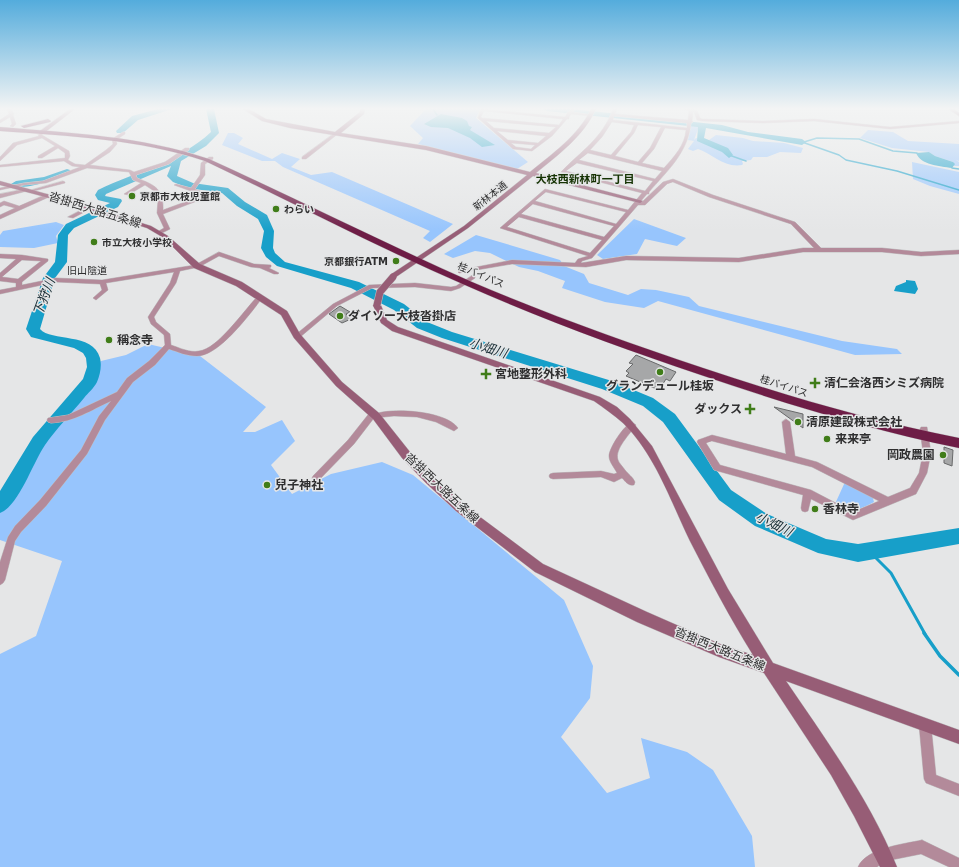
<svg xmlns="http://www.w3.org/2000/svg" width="959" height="867" font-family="'DejaVu Sans','Noto Sans JP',sans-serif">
<rect width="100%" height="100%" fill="#e5e6e7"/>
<!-- green -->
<path fill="#97c5fd" d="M426,109h54l-4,9 52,44 -11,7 -99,-25 5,-6 -13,-12z
M691,126h8l-5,14 2,-2 13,2 7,-5 27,3 10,3 31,2 19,5 -2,5 -21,-1 -13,5h-14l-2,3 -9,1 1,3 -1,1c-18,3 -29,-11 -44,-16l-5,2 -5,-2 6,-8 -6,-1z
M868,130l25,2 15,9 51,3v17l-3,-1 3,2v4h-5l-1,-4 -18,-6 -6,-4 -37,-4 -32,-10z
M228,133h6l9,5 -5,6 34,15 10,-6 18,6 -9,8 20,8 21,-3 121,52 -23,18 -7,-4 7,-7 -147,-64 -8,-6h-13l-40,-16z
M912,162l47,10v22l-29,-8 -17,-7z
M634,219l52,19 -9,8 -32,-7 -8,15 -34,5 -6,-4z
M56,222l8,3 -8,11 2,7 -24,5 -34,-1v-12l3,-4z
M476,235l84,25 4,6 20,8 5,9 39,12 13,-6 15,1 33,7 10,9 143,35 55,8 5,5 -47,1 -197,-54 -14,7 -39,-6 -43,-14 3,-7 -27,-10 -19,-4 -29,-14 -15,-2 -22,7 -9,-4z
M148,344l52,12 66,51 -23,25h12l27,-12 13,21 -24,24 21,29 39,-20 51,-12 31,13 151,125 29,66 -3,32 -29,39 46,56 43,-15 -9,-40 46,14 26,18 39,66 3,31h-755v-213l36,-18 26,-75 -62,-21v-34l101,-145 25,-6z
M845,482l27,13 2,7c-17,9 -21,10 -39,2z"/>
<!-- water -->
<path fill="#179fc9" d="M441,114l21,4 5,3 2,5 3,1 -2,3 25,15 -13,2 -12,-9 -22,-10 -17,-1 -7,-3z
M929,152l6,4 18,6 2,2 -3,4c-13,-2 -31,-3 -36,-15z
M906,280l9,1 3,8 -3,5 -21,-3 2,-5 10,-4z"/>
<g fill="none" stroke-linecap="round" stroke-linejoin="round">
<!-- stream-far2 -->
<path stroke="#179fc9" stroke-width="1.5" d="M433,109l4,6
M802,142l37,13 7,5 51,11 62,19
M804,142l13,-4 42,1 34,12 24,2
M729,155l17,6
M952,168l7,1"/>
<!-- stream-far1 -->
<path stroke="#179fc9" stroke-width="3" d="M870,552l21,21 34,61"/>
<!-- stream -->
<path stroke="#179fc9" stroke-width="3.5" d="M924,633l16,23 19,19"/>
<!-- river -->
<path fill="#179fc9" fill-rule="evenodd" d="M158,109h14l-34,11 -15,13h-6l-1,-2 16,-15z
M206,109h8l5,24 -13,13 -25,15 -4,15 16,7 35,5 17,14 22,13 7,16 -1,17 2,5 10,9 74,20 45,22 23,18 25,10 160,49 41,17 22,16 56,76 36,24 59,25 32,5 101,-16v16l-101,18 -40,-9 -63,-27 -36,-26 -56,-78 -20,-16 -41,-17 -160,-51 -25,-10 -23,-18 -43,-22 -74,-22 -11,-9 -5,-9 3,-17 -6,-12 -21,-13 -15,-13 -34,-5 -15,-6 -6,-6 4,-10 -65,28 -1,2 16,3 1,2 -4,6 -44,21 -6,7 -1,27 -12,16 -15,51c11,13 53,3 60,29 2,8 0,17 -3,24 -3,6 -9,11 -13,16 -13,16 -28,31 -39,47 -12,17 -26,61 -45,68v-22l33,-54 50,-58 4,-12 -1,-9 -3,-5 -9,-5 -43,-11 -5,-8 17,-51 12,-16 3,-27 8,-11 44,-21 -12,-3 -3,-5 3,-5c39,-19 81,-28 113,-58z
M543,109h29l150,16 26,7 54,7 4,3 -4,3 -96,-17 -2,10 24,10 5,7 -4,3 -7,-6 -25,-11 1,-14 -151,-16z
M67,169l3,1v4c-11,4 -50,19 -59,10l5,-3 28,-4z"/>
</g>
<!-- building -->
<path fill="#a6a7a8" stroke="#68696a" d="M340,306l10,6 -4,2 5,5 -9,4 -13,-9z
M636,355l40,17 -6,9 -4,-2 -7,11 -33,-14 3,-3 -3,-2 7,-7 -4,-1z
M774,407l29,7v14z
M944,447l9,3 -1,16 -8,-3z"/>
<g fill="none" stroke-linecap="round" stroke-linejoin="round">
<!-- street casing -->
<g stroke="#c1c1c2" stroke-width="1">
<path id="street" d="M7,109h4l3,5 -1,1 3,9 -3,3 -3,-1 2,-2 -2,-7 -10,6v-3l9,-6z
M481,109l84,8 2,-3v-2h2l2,-3h4l-2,3 20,3 -2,1 -20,-2 -2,3v2h-2l-15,17 -20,15 -19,-2 -35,-31zM484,111l79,8 -4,6 -77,-7 -1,-1zM486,121l70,6 -7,6 -55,-5zM497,131l49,5 -8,7 -30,-3zM511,143l24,2 -4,4 -15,-2z
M613,109h4l-2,5 73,6 1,-9 -5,-2 13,1 3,8 2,1 61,2 51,-2 76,8 69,-6v2l-69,6 -76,-8 -51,2 -61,-2 -5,-1 -3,-8h-1l-1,9 1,1 -2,1c-3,30 -24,48 -42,69v2h-2l-7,8h2l21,-20 10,-3 40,16 82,27 26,26h61l39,4 38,-2v4l-38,2 -39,-4h-79l-64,10 -113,-2 -40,7 -74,-3 -53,9 -1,-1 3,-2 51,-10 63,3 3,-4 10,-3 -88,-28 45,-39 83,21 14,-17 -81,-21c21,-22 41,-33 52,-63zM614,116l73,7v5l-74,-8zM612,122l22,3 -3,7 -20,23 -21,-5 12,-13zM638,125l23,2 -11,21 -12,14 -23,-6 19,-23zM665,128l21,2c-1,15 -12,27 -22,38l-22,-5 12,-14zM588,153l74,18 -7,8 -76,-19zM577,163l76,18 -8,10 -79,-20zM673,182l36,15 82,27 23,24h-11l-64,10 -113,-2 -45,7 1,-2 10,-3 46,-53h7l22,-21zM546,192l80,20 -10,12 -81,-23zM533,204l81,22 -10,11 -83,-23zM519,217l83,23 -12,13 -83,-26z
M41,131l3,1 -2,3 27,16 1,5 -2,4 7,4 10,1 21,-15 7,-6 -1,-5 11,-7h2v2l-9,6 1,4 -7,8 -20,13 40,5 4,2 31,-10 20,-14h4v2l-20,14 -33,11 1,3c18,7 27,11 26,32l30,-11 6,-5 -25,-9 2,-1 15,4 9,-13 1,-12 8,-6h4v2l-8,5v11l-10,14 10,4 -8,8 -34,13 7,15 -10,5 -3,-2 7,-4 -7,-15 1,-13 -4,-9 -9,-6 -17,10 -4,-1 17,-11 -8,-3 -4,-8 -42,-4 -41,15 -22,2 -24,5v-2l24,-5 19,-2 37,-14 -8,-1 -8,-5 -64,6v-2l65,-7v-5l-7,-5 -16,10h-4v-2l17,-10 -13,-8 -25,7 -17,16v-4l13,-14 26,-7 -1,-1z
M336,132l3,1 -33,26h-4v-2z
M63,181l2,1v1l-35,9 -2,-1z
M25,189h2v2l-27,7v-4z
M47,194l2,1v2l-49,22v-4l15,-7 -11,-3 -4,2v-4l4,-2 15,5z
M87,207l5,1 -19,10 -5,-1z
M219,252l35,12 17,1v2l-2,1 10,5 -1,1h-4l-14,-6 -9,-1 -32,-11 -20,11 -19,4 -4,12 -22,34 2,5 14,12 1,11c9,3 19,8 28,6 19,-2 45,-41 59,-55l2,-1 3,2c-13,17 -44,59 -66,59 -10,0 -19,-4 -28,-7l-14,16 -22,17 -28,38 -18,34 -41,52 -25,26 -6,9 -10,39 -2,3 -3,2v-23l8,-25 7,-11 25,-26 41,-50 18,-34 12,-15c-20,9 -37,21 -60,22l-3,-1 -1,-2 1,-2 20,-3 49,-23 10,-14 22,-17 16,-16 -1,-10 -13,-11 -3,-7 22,-34 4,-11 -68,11 2,7 -12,10 -3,-2 9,-8 -2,-6 -44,-2 -56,12v-4l16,-3v-4l-16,-2v-8l16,-14 -16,-1v-4l22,1 26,4v2l-26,21v3l34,-7 46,2 93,-15zM22,260l19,1 -23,18 -16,-2z
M473,275l2,1v2l-15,10 -9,3 -36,-4 -43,1 -35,18 -38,32h-4l-1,-2 39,-32 36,-19 46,-2 36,4 5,-1z
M374,410l4,3c18,-5 68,-2 80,15l-4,3 -18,-9 -19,-5 -23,-1 -20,2 -20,26 -35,36 -3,2 -3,-2 -1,-2 1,-2 35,-36 23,-29z
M786,419l4,3 5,34 22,6 71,35 22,-9 9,-15 4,-20 -3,-24 1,-2h6l4,26 -4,20 -11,21 -63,26 -42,-21 -3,12 -3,1 -3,-1 -1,-3 2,-13 -89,-25 -17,-28 1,-2 14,-5 74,19 -4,-32zM712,441l100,26 67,34 -26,11 -42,-22 -91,-25 -14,-22z
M632,422l4,3c-5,8 -22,24 -18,35 1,3 5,7 7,10 3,4 8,7 10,12l-1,3c-6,1 -8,-3 -12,-7l-8,4 -13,-5 -48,2 -3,-1 -1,-2 1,-2 3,-1 48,-2 13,3 3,-1c-3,-6 -8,-11 -8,-17 0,-8 15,-31 23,-34z
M925,719l4,2 2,4 5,50 23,9v12l-33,-13 -2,-4 -5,-54 2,-4z
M922,840l37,18v9h-10l-28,-13 -35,7 -9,6h-19c8,-19 46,-23 64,-27z"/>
</g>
<!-- secondary casing -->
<g stroke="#c1c1c2" stroke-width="1">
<path id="secondary" d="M70,109h5l-31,24h-4v-2z
M243,109h6l17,10 69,13 25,-20v-3h5l-1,5 -23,19 85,13 104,26c23,-19 48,-36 61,-63h5c-13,28 -37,45 -60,64l107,28 -3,2 -107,-27 -65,52 -75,51 -4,-2 1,-2 74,-49 63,-51 -101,-25 -136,-22 -28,-7z
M0,181l72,20 79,25 17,10 32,28 42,18 45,29 13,23 42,48 37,31 31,39 24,25 30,28 79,59 104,48 73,32 33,11c-23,-37 -43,-75 -63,-114 -19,-39 -35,-87 -67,-118 -9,-8 -19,-15 -29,-22l-202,-70 -11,-8 -8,-18 4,-2h3l7,17 11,7 202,70 17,10 13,12 22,27 76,143 45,74 186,67v14l-173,-63c40,59 84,119 111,186h-17l-26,-51 -23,-41 -67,-102 -45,-16 -82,-35 -102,-50 -79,-61 -30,-28 -24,-25 -29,-39 -37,-33 -42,-48 -13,-23 -45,-29 -42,-18 -30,-30 -17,-10 -79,-25 -68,-18z"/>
</g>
<!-- primary casing -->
<g stroke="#c1c1c2" stroke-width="1">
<path id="primary" d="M948,109h6l5,4v3z"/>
</g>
<!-- highway casing -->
<g stroke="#c1c1c2" stroke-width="1">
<path id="highway" d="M48,119l3,2 -1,1 -26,6 -3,-2z
M0,127c71,6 141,9 209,32 88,40 175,84 263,123 75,32 153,60 231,86 84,28 168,53 256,70v10c-88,-18 -173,-44 -258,-73 -80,-27 -159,-56 -236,-90 -88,-38 -173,-83 -260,-124 -67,-22 -135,-25 -205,-30z"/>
</g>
<!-- street -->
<use href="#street" fill="#b38a9a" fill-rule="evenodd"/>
<!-- secondary -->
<use href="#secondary" fill="#975d76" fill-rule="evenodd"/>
<!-- primary -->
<use href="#primary" fill="#813c5c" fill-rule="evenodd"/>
<!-- highway -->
<use href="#highway" fill="#6e1d46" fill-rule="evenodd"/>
<!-- secondary-bridge casing -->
<g stroke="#c1c1c2" stroke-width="8" stroke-linecap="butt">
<path id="secondary-bridge" d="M377,305l3,-13 13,-15"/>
</g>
<!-- secondary-bridge -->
<use href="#secondary-bridge" stroke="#975d76" stroke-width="7"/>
</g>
<!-- sky -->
<linearGradient id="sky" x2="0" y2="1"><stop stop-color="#54acdc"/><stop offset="0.47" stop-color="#f3f4f4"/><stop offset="1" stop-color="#f3f4f4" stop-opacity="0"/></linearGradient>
<rect width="959" height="231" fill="url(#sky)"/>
<!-- markers -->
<g fill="#407d19" stroke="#e5e6e7" stroke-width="1.5">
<circle cx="132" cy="196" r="4"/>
<circle cx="276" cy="209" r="4"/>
<circle cx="94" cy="242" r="4"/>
<circle cx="396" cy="261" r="4"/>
<circle cx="340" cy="316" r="4"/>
<circle cx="109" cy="340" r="4"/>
<circle cx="660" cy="372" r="4"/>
<path d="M484 368h4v4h4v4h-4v4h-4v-4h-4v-4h4z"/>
<path d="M813 377h4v4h4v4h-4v4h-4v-4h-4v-4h4z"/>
<path d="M748 403h4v4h4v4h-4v4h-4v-4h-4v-4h4z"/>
<circle cx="798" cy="422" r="4"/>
<circle cx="827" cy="439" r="4"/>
<circle cx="943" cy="455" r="4"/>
<circle cx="267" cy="485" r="4"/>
<circle cx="815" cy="509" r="4"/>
</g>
<g text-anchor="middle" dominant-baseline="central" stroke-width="3" stroke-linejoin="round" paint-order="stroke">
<!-- far-poi labels -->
<g font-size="10" font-weight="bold" fill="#2f2f30" stroke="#e5e6e7" text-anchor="start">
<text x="140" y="196">京都市大枝児童館</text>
<text x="284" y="209">わらい</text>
<text x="102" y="242">市立大枝小学校</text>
<text x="388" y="261" text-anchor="end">京都銀行ATM</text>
</g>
<!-- far-street labels -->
<g font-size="10" fill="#2f2f30" stroke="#e5e6e7">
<text transform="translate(490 196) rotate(-38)">新林本通</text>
<text x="87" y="270">旧山陰道</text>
<text transform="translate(481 275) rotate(23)">桂バイパス</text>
<text transform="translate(784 386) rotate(18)">桂バイパス</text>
</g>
<!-- far-neighbourhood labels -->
<g font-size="11" font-weight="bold" fill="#153203" stroke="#e5e6e7">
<text x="585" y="179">大枝西新林町一丁目</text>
</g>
<!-- street labels -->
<g font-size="12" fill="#2f2f30" stroke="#e5e6e7">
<text transform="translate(95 210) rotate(17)">沓掛西大路五条線</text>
<text transform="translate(442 488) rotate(43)">沓掛西大路五条線</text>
<text transform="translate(720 649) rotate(22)">沓掛西大路五条線</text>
</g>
<!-- poi labels -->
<g font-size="12" font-weight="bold" fill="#2f2f30" stroke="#e5e6e7" text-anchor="start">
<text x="348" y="316">ダイソー大枝沓掛店</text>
<text x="117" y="340">稱念寺</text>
<text x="495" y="374">宮地整形外科</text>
<text x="824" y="383">清仁会洛西シミズ病院</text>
<text x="660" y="386" text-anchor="middle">グランデュール桂坂</text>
<text x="742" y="409" text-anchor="end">ダックス</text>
<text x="806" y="422">清原建設株式会社</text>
<text x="835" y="439">来来亭</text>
<text x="935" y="455" text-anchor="end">岡政農園</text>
<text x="275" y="485">兒子神社</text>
<text x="823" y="509">香林寺</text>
</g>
<!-- water labels -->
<g font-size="13" font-style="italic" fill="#1a2f37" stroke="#e5e6e7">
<text transform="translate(44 297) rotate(-70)">下狩川</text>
<text transform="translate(488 348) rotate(17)">小畑川</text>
<text transform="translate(774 524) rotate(26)">小畑川</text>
</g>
</g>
</svg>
